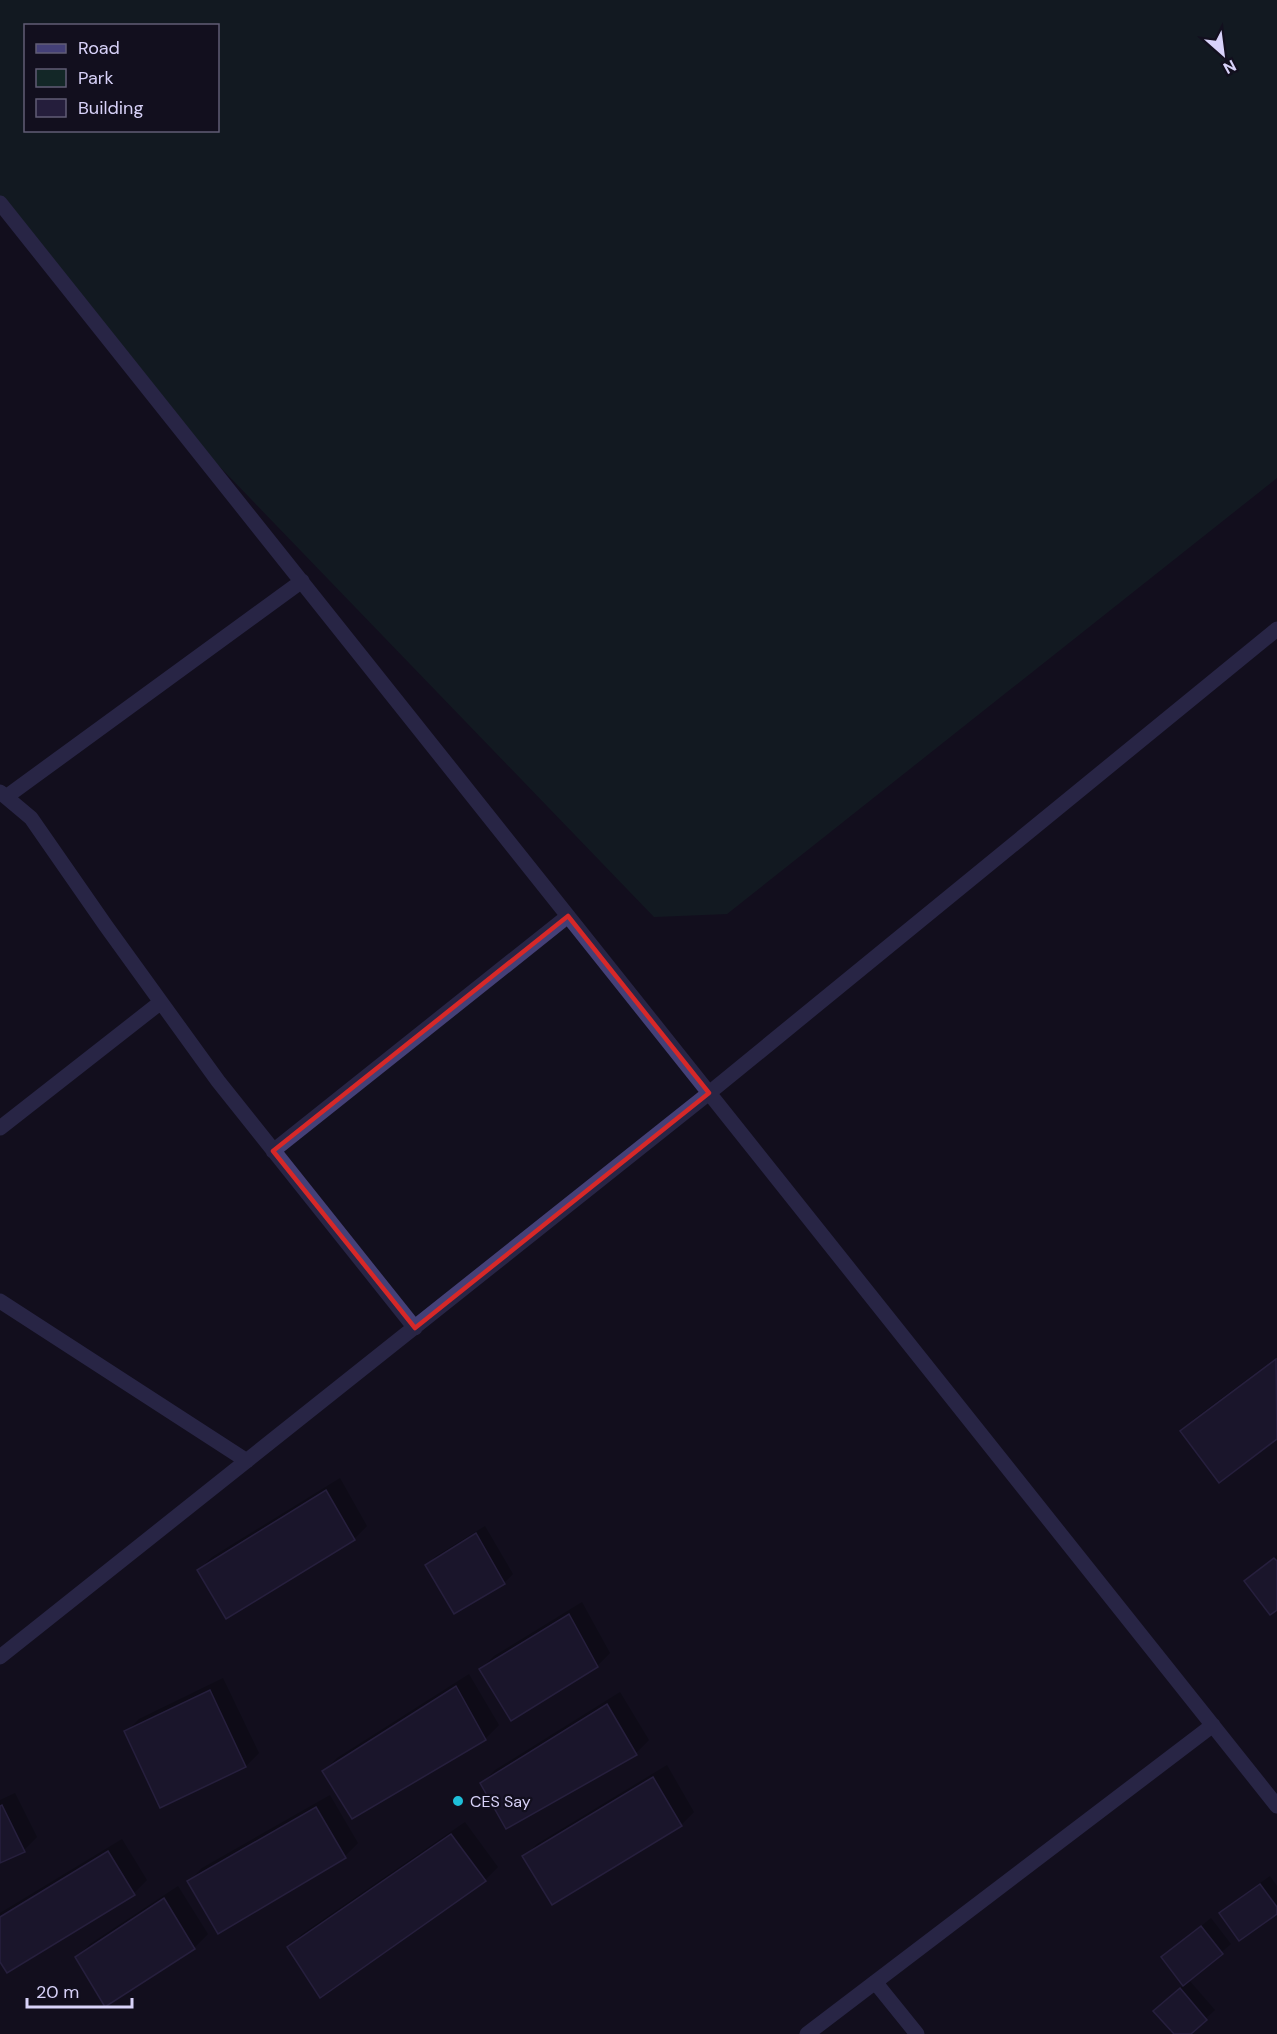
<svg xmlns="http://www.w3.org/2000/svg" width="1277" height="2034" font-family="'DM Sans',sans-serif">
<rect width="100%" height="100%" fill="#120f1e"/>
<!-- green -->
<path fill="#132727" fill-rule="evenodd" d="M0,0h1277v478l-550,436 -73,3 -488,-506 -166,-208zM26,26h192v104h-192z"/>
<!-- shadow -->
<path fill="#0007" d="M1277,1357v81l-58,43 -37,-50 13,-13z
M340,1478l27,48 -13,13 -155,31 13,-13z
M485,1526l28,48 -9,9 -77,-18 9,-9z
M1277,1555v53l-32,-27z
M582,1602l28,51 -13,13 -116,3 13,-13z
M469,1674l30,51 -13,13 -133,79 -29,-46 13,-13z
M223,1678l36,75 -13,13 -85,40 -35,-74 13,-13z
M620,1692l29,48 -13,13 -154,30 13,-13z
M667,1765l27,47 -13,13 -157,32 13,-13z
M15,1793l22,44 -13,13 -24,12v-62z
M330,1795l28,48 -13,13 -156,25 13,-13z
M465,1822l33,45 -13,13 -196,67 13,-13z
M122,1839l25,41 -13,13 -134,66v-46z
M1270,1876l7,10v26l-56,1 8,-8z
M178,1886l30,48 -14,14 -89,57 -28,-48 13,-13z
M1211,1918l20,26 -42,36 26,30 -26,24h-13l-12,-32 20,-17 -21,-28z"/>
<!-- building -->
<path fill="#251e3c" stroke="#3f3365" stroke-width="1.5" d="M1276,1359l1,80 -58,44 -39,-52z
M326,1490l29,50 -129,79 -29,-49z
M476,1533l29,51 -51,30 -29,-49z
M1274,1558l3,3v49l-7,5 -26,-34z
M569,1614l29,53 -87,54 -32,-52z
M456,1686l30,54 -134,79 -30,-48z
M210,1690l36,77 -86,41 -36,-77z
M607,1704l30,51 -131,74 -26,-46z
M653,1777l29,49 -130,79 -30,-49z
M2,1805l23,47 -25,11v-57z
M316,1807l30,51 -128,76 -31,-53z
M451,1834l35,47 -166,117 -33,-51z
M108,1851l27,44 -128,78 -7,-11v-45z
M1260,1884l17,23v7l-38,27 -20,-28z
M164,1898l31,51 -90,58 -30,-50z
M1201,1926l22,28 -40,32 -22,-29z
M1180,1988l27,32 -16,14h-17l-21,-23z"/>
<g fill="none" stroke-linecap="round" stroke-linejoin="round">
<!-- minor -->
<path stroke="#444077" stroke-width="15" d="M0,203l1277,1603
M0,792l31,26 75,108 112,155 197,247
M6,797l296,-216
M0,1128l161,-126
M273,1151l295,-235
M0,1301l247,160
M0,1657l709,-564 568,-464
M875,1982l42,52
M807,2034l406,-309"/>
</g>
<!-- marked area -->
<path d="M0 0H1277V2034H0ZM568,916l141,177 -294,235 -142,-177z" fill="#120f1e" fill-opacity=".55" fill-rule="evenodd"/>
<path fill="none" stroke="#d62828" stroke-width="4.5" stroke-linejoin="round" d="M568,916l141,177 -294,235 -142,-177z"/>
<!-- markers -->
<circle fill="#1ebfd9" stroke="#120f1e" stroke-width="2" cx="458" cy="1801" r="6"/>
<g text-anchor="middle" dominant-baseline="central" stroke-width="4.5" stroke-linejoin="round" paint-order="stroke">
<!-- poi labels -->
<g font-size="16" fill="#d8d2f9" stroke="#120f1e" text-anchor="start">
<text x="470" y="1801">CES Say</text>
</g>
</g>
<!-- legend -->
<rect x="24" y="24" width="195" height="108" fill="#120f1e" stroke="#615d76" stroke-width="1.5"/>
<rect x="36" y="44" width="30" height="9" fill="#444077" stroke="#615d76" stroke-width="1.5"/>
<text x="78" y="54" font-size="18" fill="#d8d2f9">Road</text>
<rect x="36" y="69" width="30" height="18" fill="#132727" stroke="#615d76" stroke-width="1.5"/>
<text x="78" y="84" font-size="18" fill="#d8d2f9">Park</text>
<rect x="36" y="99" width="30" height="18" fill="#251e3c" stroke="#615d76" stroke-width="1.5"/>
<text x="78" y="114" font-size="18" fill="#d8d2f9">Building</text>
<!-- north arrow -->
<g transform="translate(1223 54) rotate(152)" stroke="#120f1e" stroke-width="4.5" paint-order="stroke">
<path d="M0-4.5L10 22L0 15L-10 22Z" fill="#d8d2f9"/>
<text y="-9" font-size="16" font-weight="bold" text-anchor="middle" fill="#d8d2f9">N</text>
</g>
<!-- scale -->
<path d="M27 1998v9h105v-9" fill="none" stroke="#d8d2f9" stroke-width="3"/>
<text x="36" y="1998" font-size="18" fill="#d8d2f9" stroke="#120f1e" stroke-width="4.5" paint-order="stroke">20 m</text>
</svg>
